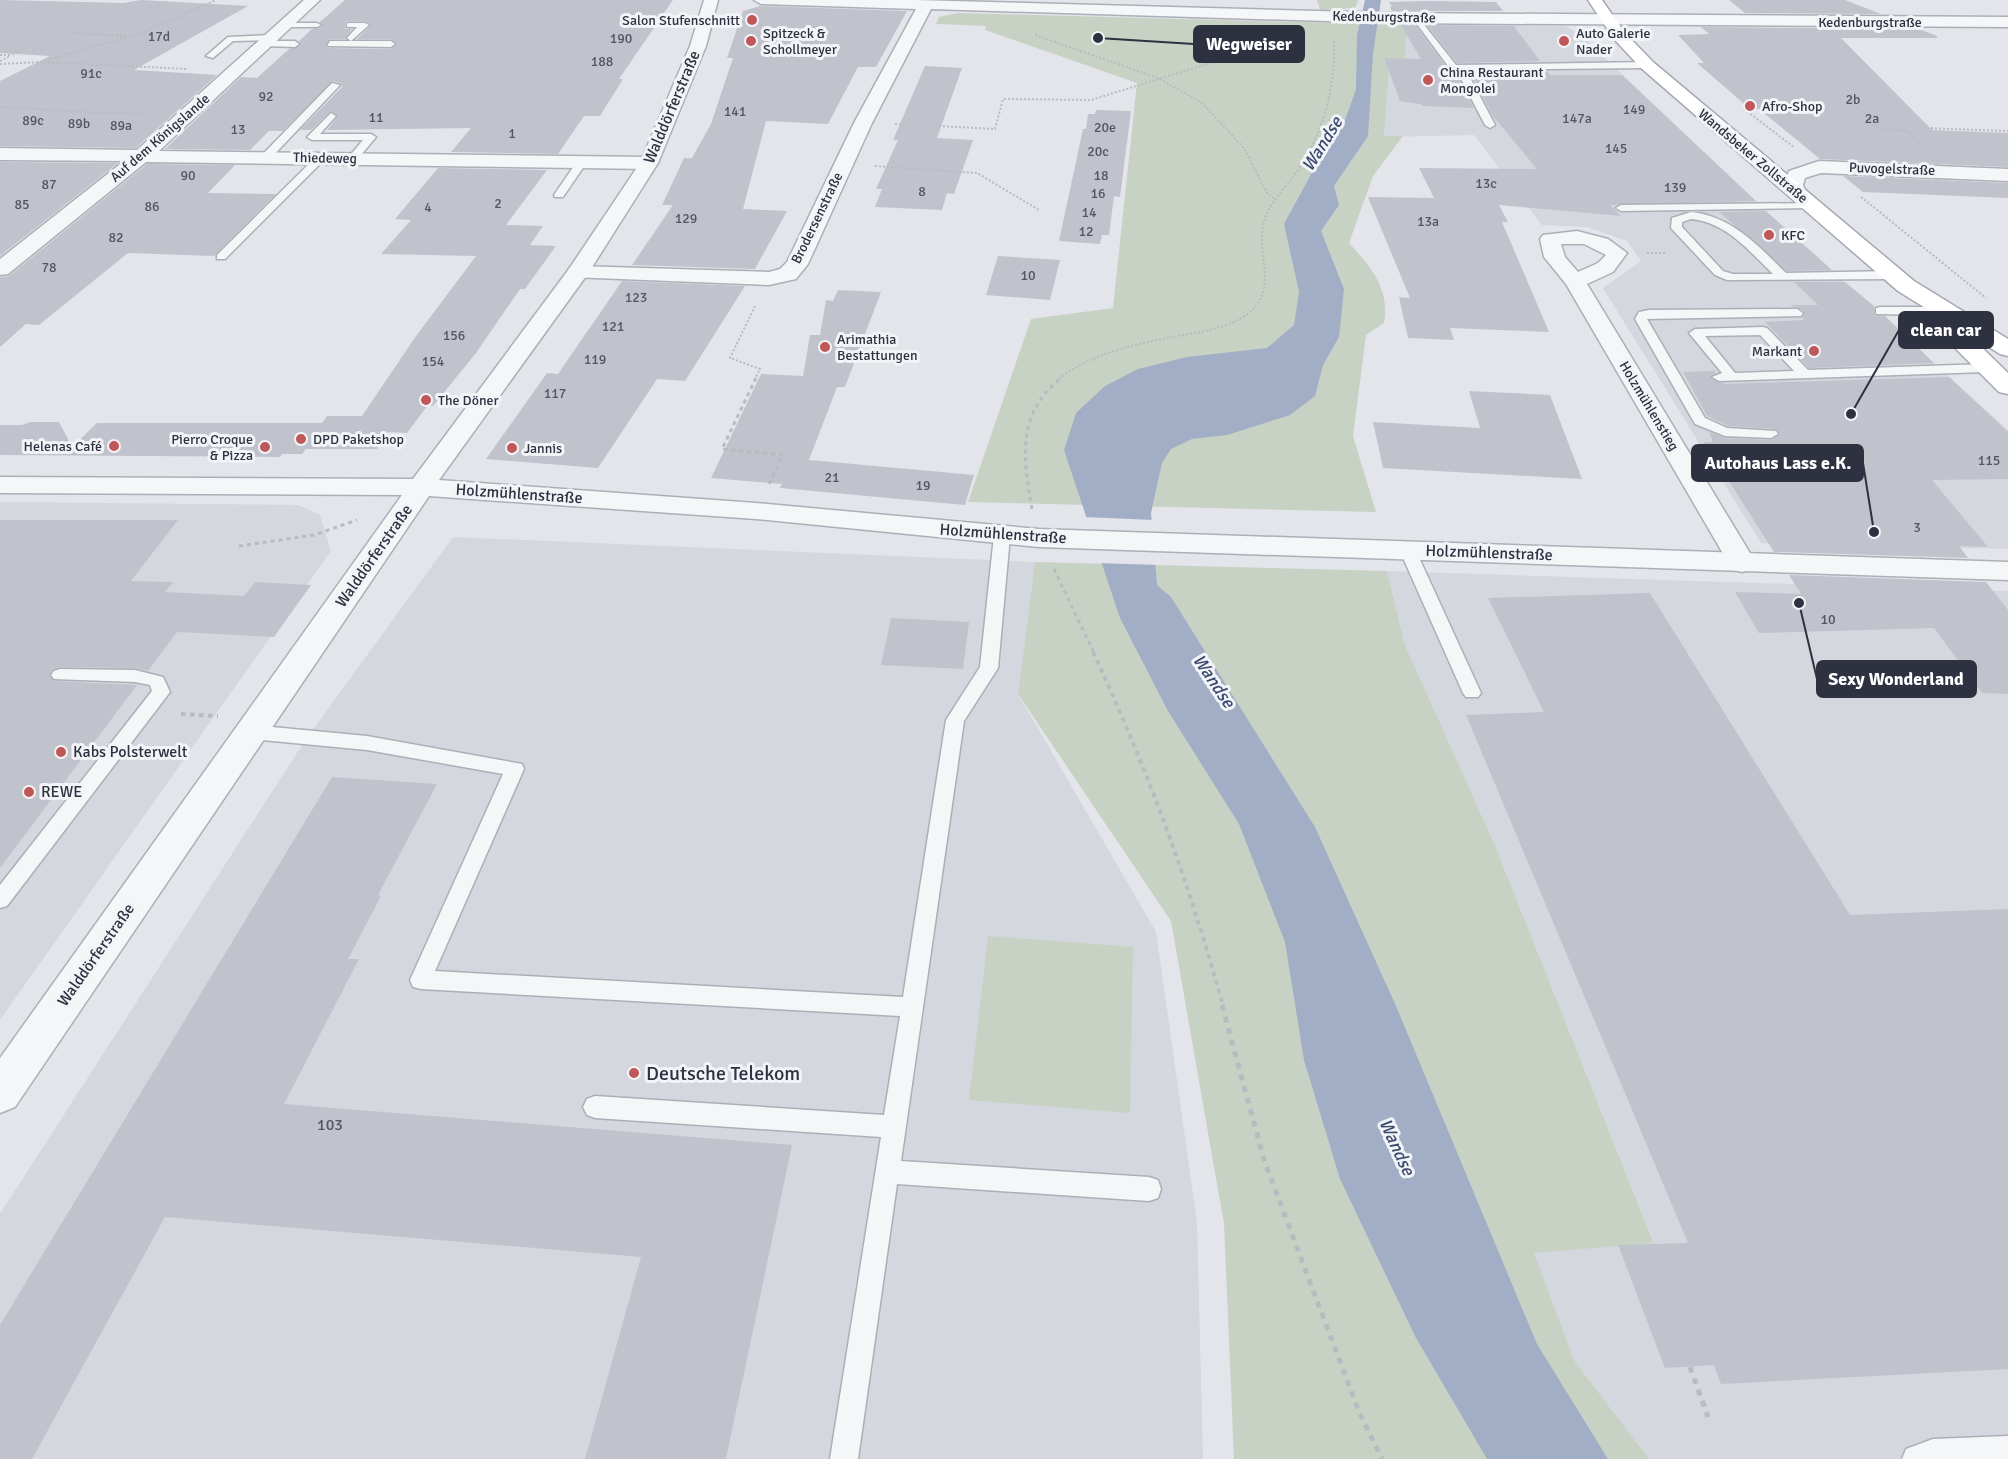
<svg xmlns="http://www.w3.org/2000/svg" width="2008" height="1459" font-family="Signika,sans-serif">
<rect width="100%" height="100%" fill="#e3e5ea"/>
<!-- built -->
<path fill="#d5d7de" d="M1407,25l158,1 16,9 186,177 241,218v119l-247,-6 -158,-255 38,-27 -14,-20 -40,-14 -45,-2 -68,-90 -90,2 5,-68 -5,-10h21z
M0,502l298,3 22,10 11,36 -331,469z
M453,537l582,25 -17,132 138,238 41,290 6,237h-1203v-245l306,-475z
M1387,571l621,20v868h-359l-75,-99 -41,-108 121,-10 -160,-399 -89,-198z"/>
<!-- green -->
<path fill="#c7d2c5" d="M1317,0h41l-3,8 -35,2z
M957,13l450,12 -2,34h-21l5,10 -5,67h19l-30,40 -24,67c22,24 41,45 35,80l-18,12 -13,101 23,76 -408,-10 63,-183 82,-11 24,-225 -152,-53 1,-4 -50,-2 3,-7z
M1035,562l352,9 18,74 89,198 160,400 -120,10 40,107 75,99h-415l-10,-235 -53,-303 -153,-227z
M988,936l145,11 -3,166 -161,-13z"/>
<!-- water -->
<path fill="#a2aec5" d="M1365,0h16l-8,54 -5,82 -34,50 5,19 -18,26 23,58 -5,48 -16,28 -8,31 -25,19 -63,20 -35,4 -21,10 -9,14 -11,50 6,72 14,12 144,230 81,179 141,338 71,115h-121l-71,-121 -76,-159 -36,-119 -19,-118 -46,-118 -71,-113 -48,-93 -56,-168 12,-37 29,-27 33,-17 49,-12 80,-9 27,-23 5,-33 -15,-68 31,-57 28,-41 13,-37 1,-54z"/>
<!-- pier -->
<path fill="#e3e5ea" d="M1083,517l71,3 4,45 -61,-2z"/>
<!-- building -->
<path fill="#c1c3cc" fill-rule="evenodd" d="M0,0l124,3 17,-3 107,6 -114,64 83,5 -81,73 -136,-2v-65l50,-25 -50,-3z
M345,0h328l-54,79h4l-23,37h-16l-26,38 -107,-2 20,-24 -144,2 11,-14 -7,-5 -20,19h-11l42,-43 -1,-4 -8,-2 -50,50h-14l-19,19 -85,-1 76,-72 16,1 32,-29 11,-3 -1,-5 13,-12 10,-2 -2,-5zM345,21h20l6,4 -14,14h34l6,5 -6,5 -65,-1 4,-9h15l7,-10h-7z
M1729,0h116l36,14 -136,-1z
M1424,1l72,1 7,9h-111l-2,-4h2l-3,-5z
M760,6l147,5 -31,56h-18l-30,57 -62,-3 -23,88 44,2 -32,58 -123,-4 41,-60h-11l22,-47h8l19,-34 22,-66h-6l16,-47z
M1401,25h14l34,46 7,2 18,35 -51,-2 -3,-2 -20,-3 -16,-43 37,1z
M1427,25l87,1 26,35 -83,2z
M1701,27l218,2 18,7v2h-96l91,92 76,3v34l-188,-8 -61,-50h-9l-53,-46h7l-26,-28 31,-1z
M925,66l37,2 -25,70 36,2 -19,54 -7,-1 -5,17 -67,-3 7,-18h-6l22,-49h-5z
M1547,71l3,4h72l134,126 -146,4 11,11 -122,-11 9,17h-6l47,110 -99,-4 4,12 -46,-2 -9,-41 11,1 -42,-101 66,1 -15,-30 118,1 -45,-54 -22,-43z
M1096,110l35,1 -11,86 -6,-1 -5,39h-7l-2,9 -41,-3 24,-112h3l2,-15h7z
M0,162l118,1 -118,93z
M147,164l88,1 -27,28 68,1 -62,62 -86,-3 -89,72 -13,-1 -26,23v-70l9,-1z
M438,168l109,2 -41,55 37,1 -13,19 26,1 -31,43h-5l-44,64 -43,53 -5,-1 -21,28 -19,-1 -11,17h-71l-4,5h-20l-2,3 -280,-2v-30h22l8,-3h29l13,25 25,-24h225l5,-7h35l54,-80 60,-80 -95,-2 30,-34 -16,-1z
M1843,176l165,7v15l-145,-6z
M1766,211l66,59 -45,1 -68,-59z
M998,256l62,4 -10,40 -64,-5z
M622,281l123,5 -60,95 -28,-2 -59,89 -112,-9 61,-86 11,1z
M1794,282h51l29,24v10h11l49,47 -125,5 -44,-46 39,-2 -2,-2 2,-7 -14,-6h28z
M838,290l43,2 -36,95h-8l-28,73 165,15 -9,30 -185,-17 2,-4 -71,-6 50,-104 42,2 7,-41h10l6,-35 7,1z
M1714,371l2,2 -6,3 1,3 14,5 224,-7 59,55v47l-76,1 56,67 -29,-1 9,12 -194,-6 -70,-110h9l-4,-10 16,6 46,2 9,-7 -4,-4 -48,-3 -21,-10 -24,-44z
M1469,391l81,4 32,84 -199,-11 -10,-46 107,6z
M0,520h178l-47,61 42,1 -8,10 79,4 11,-14 56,3 -37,52 -97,-5 -29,39 -13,-3 -75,-1 -8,3 -3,5 5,6 83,4 -137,183z
M1789,575l197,7 22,28v84l-26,-1 -48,-65 -175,5 -24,-41 66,2z
M1650,593l200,322 158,-6v460l-287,15 -7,-19 -49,3 -47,-123 70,-2 -222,-528 78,-3 -56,-114z
M891,618l78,4 -6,47 -82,-4z
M332,777l105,7 -59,111 3,1 -33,63h11l-75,145 508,41 -66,314h-141l56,-202 -476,-40 -133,242h-32v-134z"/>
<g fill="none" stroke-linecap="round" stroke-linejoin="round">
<!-- service casing -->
<g stroke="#acafb7" stroke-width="3">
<path id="service" d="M1411,16h6l39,49 191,-3 4,3 -4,3 -181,2 29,55 -5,3 -5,-3 -28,-54 -6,-1z
M287,23h30l4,2 -4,2h-33z
M347,23h18l4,2 -18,16 -4,-3 10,-11h-10z
M273,35l3,5 -43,1 -20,17 -7,-2 22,-19z
M267,41h28l4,3 -4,3 -31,-1z
M330,41h61l4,3 -4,3 -64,-1z
M332,83l8,2 -70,74h-8v-4z
M331,113l5,3 -16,18h51l5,3 -20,24 -9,-2 16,-19h-51l-5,-3z
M317,156l9,2 -101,101h-8v-4z
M578,160l9,2 -24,35h-8l-1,-2z
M1815,203v4l-4,1 -190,3 -5,-3 5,-3z
M1691,212c41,4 67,34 95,61l106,-2 6,4 -6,4 -165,1 -12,-5 -44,-47 1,-10zM1691,219c35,3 58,32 82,55h-40l-10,-3 -41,-44v-5z
M1880,307h51l6,4 -6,4 -55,-1v-6z
M1797,309l6,4 -2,3 -154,3 58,99 22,10 49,3 2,3 -7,4 -46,-2 -30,-12 -60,-105 4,-7 10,-2z
M1763,327l4,1 41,42 178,-6 7,4 -7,4 -267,9 -7,-4 10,-4 -33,-40 6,-4zM1760,335l34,36 -59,2 -30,-37z
M1002,531l8,5 -12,132 -34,53 -63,440 248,16 9,3 3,9 -3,9 -9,3 -252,-17 -39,275h-28l51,-322 -286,-19 -8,-3 -4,-8 4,-8 8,-3 289,19 16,-99 -479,-27 -8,-2 -3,-7 93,-206 -136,-24 -116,-11 -6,-2 -3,-5 3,-5 6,-2 116,11 155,28 2,5 -89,202 468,26 43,-277 34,-53 14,-131z
M1408,546l8,5 65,142 -3,4h-12l-3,-4 -63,-142z
M60,669l75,1 28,7 7,15 -163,214 -7,2v-23l152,-194 -2,-6 -15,-3 -81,-3 -3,-4 3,-4z
M2008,1436v23h-106l4,-10 27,-10z"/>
</g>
<!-- minor casing -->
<g stroke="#acafb7" stroke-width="3">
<path id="minor" d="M304,0h16l-161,151 490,6 9,6 -9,6 -503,-7 -138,112 -8,1v-16l124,-98 -124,-1v-12l137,2z
M754,0h161l476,13 617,4v10l-617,-4 -460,-14 -59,114 -64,141 -12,15 -27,6 -199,-8 -3,-5 3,-5 8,-1 191,6 11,-3 7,-7 67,-139 62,-114 -155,-5z
M1819,161l189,8v12l-187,-8 -16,5 -2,7 3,7 -3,4h-14l-6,-11 6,-14z
M1577,231l31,8 19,14 -14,19 -26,12 169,279 -4,6 -10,3 -10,-3 -166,-285 -22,-27 -4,-18 3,-4zM1561,244h23l22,11 -8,8 -20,9 -13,-15z"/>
</g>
<!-- tertiary casing -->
<g stroke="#acafb7" stroke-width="3">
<path id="tertiary" d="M704,0h14l-12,46 -48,117 -69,109 -150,208 317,23 283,26 969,33v18l-969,-33 -283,-28 -327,-23 -414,611 -15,6v-55l402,-563 -402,-2v-16l413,2 156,-210 71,-106 50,-117z"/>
</g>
<!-- primary casing -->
<g stroke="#a4a8b4" stroke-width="3">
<path id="primary" d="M1588,0h14l23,33 28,29 261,219 94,58v17l-8,-2 -33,-21 41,40v21l-9,-2 -64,-64 -3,-5 8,-6 -42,-26 -257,-223 -27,-29z"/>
</g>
<!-- path-far3 -->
<path stroke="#b9bbc1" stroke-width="2" stroke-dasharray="2 2" stroke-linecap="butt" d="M72,33l56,3
M1035,35l123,43 44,25 42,45 23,45 9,7
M0,55h11l10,-5
M47,60l92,-26 77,-34
M0,61l10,-5
M0,64l42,-2 146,7
M1849,99l30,30 29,2 13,13
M0,107l99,6 48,-1
M1744,109l51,39
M895,124l14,1
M939,126l56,3 8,-30 88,1 184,-57
M1923,128l85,3
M875,166l102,7 62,37
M1861,197l125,101
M1647,253h20
M755,306l-25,52 30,11 -5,10
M1059,379c32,-26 78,-35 118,-43 23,-4 49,-7 69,-21 36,-26 7,-63 19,-97 6,-17 21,-30 31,-45 28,-41 39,-83 38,-132"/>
<!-- path-far2 -->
<path stroke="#b9bbc1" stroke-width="3" stroke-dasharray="4 4" stroke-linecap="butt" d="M756,378l-34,71 61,6 -14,29
M1032,509c-9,-51 -16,-95 29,-131
M239,546l75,-11 43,-15
M1054,569l40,84"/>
<!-- path-far1 -->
<path stroke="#b9bbc1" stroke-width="4" stroke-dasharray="4.5 4.5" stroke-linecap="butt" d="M1093,652c53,113 97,233 130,354
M181,714l37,2"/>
<!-- path -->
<path stroke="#b9bbc1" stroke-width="5" stroke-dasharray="6 6" stroke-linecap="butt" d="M1222,1005l42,155 95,252 23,47
M1690,1367l18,50"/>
<!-- service -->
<use href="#service" fill="#f5f6f8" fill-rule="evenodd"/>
<!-- minor -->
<use href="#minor" fill="#f5f6f8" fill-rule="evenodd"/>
<!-- tertiary -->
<use href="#tertiary" fill="#f5f6f8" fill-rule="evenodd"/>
<!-- primary -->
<use href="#primary" fill="#fff" fill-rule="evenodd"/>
</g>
<!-- markers -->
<g fill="#c05758" stroke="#f2f4f7" stroke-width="2">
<circle cx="752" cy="20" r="6"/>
<circle cx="751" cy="41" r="6"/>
<circle cx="1564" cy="41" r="6"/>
<circle cx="1428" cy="80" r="6"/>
<circle cx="1750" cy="106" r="6"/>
<circle cx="1769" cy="235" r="6"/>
<circle cx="825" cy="347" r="6"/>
<circle cx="1814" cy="351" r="6"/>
<circle cx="426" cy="400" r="6"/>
<circle cx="301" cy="439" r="6"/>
<circle cx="114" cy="446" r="6"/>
<circle cx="265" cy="447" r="6"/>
<circle cx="512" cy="448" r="6"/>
<circle cx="61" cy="752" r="6"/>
<circle cx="29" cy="792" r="6"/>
<circle cx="634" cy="1073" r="6"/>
</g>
<g text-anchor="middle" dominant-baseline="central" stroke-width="6" stroke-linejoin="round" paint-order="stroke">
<!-- far-street labels -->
<g font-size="14" fill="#2d3140" stroke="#f2f4f7">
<text transform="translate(1384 17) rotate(1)">Kedenburgstraße</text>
<text x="1870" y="22">Kedenburgstraße</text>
<text transform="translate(160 138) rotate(-41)">Auf dem Königslande</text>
<text transform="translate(1753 156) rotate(40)">Wandsbeker Zollstraße</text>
<text transform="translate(325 158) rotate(1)">Thiedeweg</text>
<text transform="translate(1892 169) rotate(2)">Puvogelstraße</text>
<text transform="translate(817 218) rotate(-64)">Brodersenstraße</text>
<text transform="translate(1649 406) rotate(59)">Holzmühlenstieg</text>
</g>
<!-- far-poi labels -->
<g font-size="14" fill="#2d3140" stroke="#f2f4f7" text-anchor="start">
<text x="740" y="20" text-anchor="end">Salon Stufenschnitt</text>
<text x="763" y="33">Spitzeck &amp;<tspan x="763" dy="16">Schollmeyer</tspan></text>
<text x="1576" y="33">Auto Galerie<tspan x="1576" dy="16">Nader</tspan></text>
<text x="1440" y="72">China Restaurant<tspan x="1440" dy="16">Mongolei</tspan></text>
<text x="1762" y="106">Afro-Shop</text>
<text x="1781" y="235">KFC</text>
<text x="837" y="339">Arimathia<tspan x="837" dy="16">Bestattungen</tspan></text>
<text x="1802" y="351" text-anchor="end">Markant</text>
<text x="438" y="400">The Döner</text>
<text x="253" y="439" text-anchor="end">Pierro Croque<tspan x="253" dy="16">&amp; Pizza</tspan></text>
<text x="313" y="439">DPD Paketshop</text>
<text x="102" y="446" text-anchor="end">Helenas Café</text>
<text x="524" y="448">Jannis</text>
</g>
<!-- number labels -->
<g font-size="14" fill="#525663">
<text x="159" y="36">17d</text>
<text x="621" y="38">190</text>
<text x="602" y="61">188</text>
<text x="91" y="73">91c</text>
<text x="266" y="96">92</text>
<text x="1853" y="99">2b</text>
<text x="1634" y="109">149</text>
<text x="735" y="111">141</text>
<text x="376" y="117">11</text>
<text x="1577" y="118">147a</text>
<text x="1872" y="118">2a</text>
<text x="33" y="120">89c</text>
<text x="79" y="123">89b</text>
<text x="121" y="125">89a</text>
<text x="1105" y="127">20e</text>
<text x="238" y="129">13</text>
<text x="512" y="133">1</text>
<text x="1616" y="148">145</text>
<text x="1098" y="151">20c</text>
<text x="188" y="175">90</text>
<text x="1101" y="175">18</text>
<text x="1486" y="183">13c</text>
<text x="49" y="184">87</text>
<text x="1675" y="187">139</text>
<text x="922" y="191">8</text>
<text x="1098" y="193">16</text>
<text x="498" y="203">2</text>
<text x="22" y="204">85</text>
<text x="152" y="206">86</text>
<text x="428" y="207">4</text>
<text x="1089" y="212">14</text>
<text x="686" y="218">129</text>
<text x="1428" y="221">13a</text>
<text x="1086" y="231">12</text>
<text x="116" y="237">82</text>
<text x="49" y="267">78</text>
<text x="1028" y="275">10</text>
<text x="636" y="297">123</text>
<text x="613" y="326">121</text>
<text x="454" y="335">156</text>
<text x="595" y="359">119</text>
<text x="433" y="361">154</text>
<text x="555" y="393">117</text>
<text x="1989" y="460">115</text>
<text x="832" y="477">21</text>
<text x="923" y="485">19</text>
<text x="1917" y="527">3</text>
<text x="1828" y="619">10</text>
</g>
<!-- street labels -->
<g font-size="16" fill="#2d3140" stroke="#f2f4f7">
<text transform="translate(672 107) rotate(-67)">Walddörferstraße</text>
<text transform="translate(519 494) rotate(4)">Holzmühlenstraße</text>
<text transform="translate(1003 534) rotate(4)">Holzmühlenstraße</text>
<text transform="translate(1489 553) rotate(2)">Holzmühlenstraße</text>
<text transform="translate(374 556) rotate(-55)">Walddörferstraße</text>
<text transform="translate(96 955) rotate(-55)">Walddörferstraße</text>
</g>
<!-- poi labels -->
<g font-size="16" fill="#2d3140" stroke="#f2f4f7" text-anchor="start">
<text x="73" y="752">Kabs Polsterwelt</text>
<text x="41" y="792">REWE</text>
</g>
<!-- near-number labels -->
<g font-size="16" fill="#525663">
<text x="330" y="1125">103</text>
</g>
<!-- water labels -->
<g font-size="18" font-style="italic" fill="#3b4b6f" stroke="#f2f4f7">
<text transform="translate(1322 144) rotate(-58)">Wandse</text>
<text transform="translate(1214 681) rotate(56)">Wandse</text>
<text transform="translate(1397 1147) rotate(65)">Wandse</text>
</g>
<!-- near-poi labels -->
<g font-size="20" fill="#2d3140" stroke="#f2f4f7" text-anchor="start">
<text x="646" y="1073">Deutsche Telekom</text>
</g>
</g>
<!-- callouts -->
<path fill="none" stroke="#2d3140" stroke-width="2" d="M1098 38L1194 44M1851 414L1899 330M1874 532L1863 463M1799 603L1817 679"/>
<g fill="#2d3140" stroke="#f2f4f7" stroke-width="2">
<circle cx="1098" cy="38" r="6"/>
<circle cx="1851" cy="414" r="6"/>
<circle cx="1874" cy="532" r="6"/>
<circle cx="1799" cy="603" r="6"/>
</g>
<g fill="#2d3140" stroke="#2d3140" stroke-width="2">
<rect x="1194" y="26" width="110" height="36" rx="6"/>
<rect x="1899" y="312" width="94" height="36" rx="6"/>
<rect x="1692" y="445" width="171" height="36" rx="6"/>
<rect x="1817" y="661" width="159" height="36" rx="6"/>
</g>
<g font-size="18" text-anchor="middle" font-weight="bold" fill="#fff">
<text x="1249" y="50">Wegweiser</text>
<text x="1946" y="336">clean car</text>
<text x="1778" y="469">Autohaus Lass e.K.</text>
<text x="1896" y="685">Sexy Wonderland</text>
</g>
</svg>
